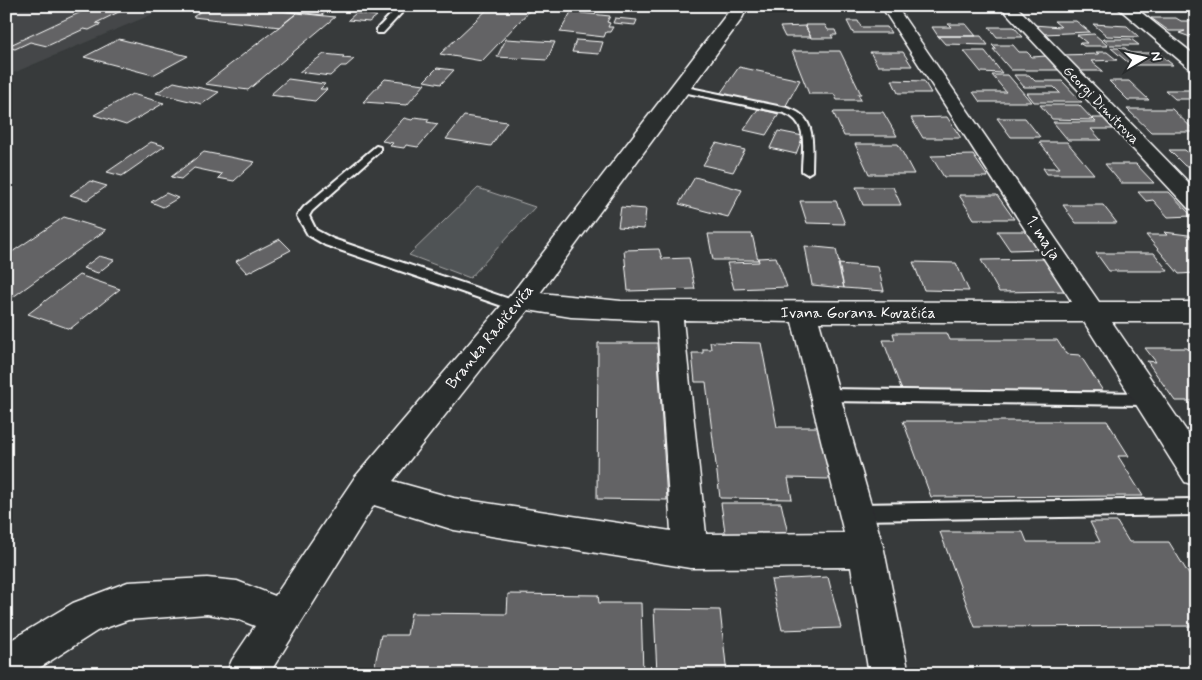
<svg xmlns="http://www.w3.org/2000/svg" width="1202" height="680" font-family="Mynerve,sans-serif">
<rect width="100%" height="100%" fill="#373a3b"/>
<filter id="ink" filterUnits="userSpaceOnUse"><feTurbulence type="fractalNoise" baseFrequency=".02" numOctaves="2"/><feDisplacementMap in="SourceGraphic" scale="10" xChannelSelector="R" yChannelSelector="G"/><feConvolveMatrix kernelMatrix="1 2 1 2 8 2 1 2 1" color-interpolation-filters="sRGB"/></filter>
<g filter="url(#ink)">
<!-- built -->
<path fill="#444748" d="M6,6h166l-166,70z"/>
<!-- green -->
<path fill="#505354" stroke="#a8a9aa" d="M478,188l57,19 -65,71 -61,-23z"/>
<!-- building -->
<path fill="#636465" stroke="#fff" d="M94,6h37l-35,17 5,1 -12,6 -5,-1 -37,17 -17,-4 -15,7 -9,-2z
M238,6l59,7 -17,14 -87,-10 13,-10 -5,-1z
M293,6h40l-11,9 -35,-4z
M491,6h43l-52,55 -42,-7z
M571,12l39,4 -3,6 3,1 -2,4h5l-3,5h-4l-2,5 -44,-5z
M297,13l38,4 -87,73 -43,-6z
M356,13l21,3 -8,6 -21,-2z
M615,18l22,2 -2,5 -22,-2z
M1151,18h25l5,3h15v18l-17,-6 6,-2h-16z
M847,21h11l3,6h26l4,6h-38z
M1054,21h22l14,11 -46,2 -11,-9 28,2z
M948,24h18l10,12h-38l-6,-9h19z
M1093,24l34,2 12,11 -32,-1z
M805,25h20l3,5h7l2,5h-6l2,3h-22z
M805,26l6,11h-26l-5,-10z
M989,27h25l9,10h-26z
M1094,34l14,12h-24l-5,-3h8l-10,-8z
M938,36h43l7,9 -43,-1z
M119,39l69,17 -35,19 -69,-18z
M506,39l49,3 -8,18 -50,-3z
M1103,39h28l8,6h-29z
M576,40l27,2 -4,12 -27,-2z
M992,45h21l6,7h8l5,5 14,-1 13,14h-48l-18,-21h3z
M1111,48h14l6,5h27l15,12h-42z
M792,51h48l21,43h-3l3,6h-24l-3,-6h-25z
M964,51h21l17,22 -21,-1z
M870,52h33l9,14h-34z
M1096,52h11l10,8 -26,1 12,10h-25l-18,-16 39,-1z
M324,54l20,2 -2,2 12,1 -8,7h-5l-11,10 -31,-4z
M739,67l61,13 -16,29 -64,-15z
M437,68l17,2 -13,14 -17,-3z
M992,75h16l23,27h-51l-7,-10h33z
M1014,75h15l6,6h27l20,21h-48l-7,-9h33l-6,-6h-30z
M288,79l37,5 -5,5h7l-12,12 -45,-6z
M385,79l40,5 -18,21 -44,-3z
M892,80l32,1 7,12h-33z
M1109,81h20l20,19h-21z
M174,82l45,10 -17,12 -46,-11z
M1165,90h31v9h-21z
M132,94l32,9 -38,22 -32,-10z
M1040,105h39l14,15 -41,-1z
M758,109l21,5 -13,21 -22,-5z
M1127,109h45l24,23h-45z
M833,112h50l14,24h-53z
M464,116l43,6 -16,24 -45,-7z
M415,117l14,2 -2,3 11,2 -20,23 -12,-2 -2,3 -14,-2 3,-3 -11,-2 22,-23 8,2z
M947,117l14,21h-38l-12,-20z
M997,118h28l15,19h-29z
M1092,118h15l10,11h-26l10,11h-33l-15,-18h43z
M778,131l25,5 -7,18 -26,-6z
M151,142l14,4 -43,30 -15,-4z
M1039,142h28l27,32h-47l-4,-6h17z
M716,143l29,7 -12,22 -30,-7z
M855,144h43l16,30h-45z
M1169,150h16l11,10v6h-11z
M204,152l51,10 -21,19 -16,-3 4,-4 -28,-6 -13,11 -10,-2z
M973,155l15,22h-44l-13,-21z
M1105,164h31l18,19h-33z
M695,177l47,13 -14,27 -49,-13z
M90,181l17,5 -20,14 -17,-5z
M856,187h37l8,18h-38z
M1138,192h31l23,24 -24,1 -15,-17 -7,1z
M166,193l12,5 -15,9 -12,-5z
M959,195h38l17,24h-40z
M800,201h36l9,23 -38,-1z
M1063,205h40l14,18h-41z
M621,207l25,2 -2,20 -26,-2z
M64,217l42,13 -100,72v-46z
M997,231h31l13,18 -31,1z
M1164,232l32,4v37l-17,1 -33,-39h21z
M708,234h44l6,26h-45z
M280,239l11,11 -44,23 -11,-12z
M805,246l31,3 8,39 -32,-3z
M659,249l3,10 27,-1 6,31 -67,2 -4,-41z
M1096,253h58l14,18h-59z
M99,256l15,4 -16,13 -15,-5z
M776,257l11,30 -53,2 -7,-26 32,-1 -1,-4z
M1044,259l22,32 -67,1 -18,-32z
M913,262l43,1 13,28 -45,-1z
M838,264l40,3 6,24 -40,-3z
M79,275l41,14 -50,40 -42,-15z
M893,333h54l3,7h107l9,14 14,1 23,36h-201l-19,-51h12z
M710,342l51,1 16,84h41l12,52 -42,-1 4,21 -72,-1 -14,-116h-11l-3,-29h11v-4h8z
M598,343h59l10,157 -70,-1z
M1145,348h42l9,10v43h-21l-28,-40 9,1z
M903,421h204l22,35h-11l25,40 -212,1z
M721,503h60l8,35 -63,1z
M1090,522h27l12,20h40l27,44v40l-221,1 -35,-95h83l4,10h73z
M828,577l13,51 -59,2 -11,-50z
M508,594l90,1 1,8h42l2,71h-270l8,-39h26l4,-22 96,1z
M654,609l66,1 7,64h-70z"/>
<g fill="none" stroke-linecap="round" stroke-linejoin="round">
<!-- service casing -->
<g stroke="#fff" stroke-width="4">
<path id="service" d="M399,6h9l-25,27h-6v-4z
M681,86l106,22c31,8 25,37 25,63l-5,3 -5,-3c0,-23 8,-48 -18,-58l-106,-22 -2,-2z
M376,146l4,1v4l-68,60 -3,5 7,14 17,9 188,64 2,3 -2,3h-10l-186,-64 -17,-10 -11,-19 7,-9z
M825,389l323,4 5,2 2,4 -2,4 -5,2 -323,-4 -5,-2 -2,-4 2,-4z
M1196,499v16l-340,5 -6,-2 -2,-6 2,-6 6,-2z"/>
</g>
<!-- minor casing -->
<g stroke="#fff" stroke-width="3">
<path id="minor" d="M733,6h15l-7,14 -201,273 81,8 451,1 -191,-296h15l203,296h97v20h-84l84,123v41l-11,-4 -101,-160h-265l65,228 25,124h-40l-18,-107 -161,1 -236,-38 -80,-25 -105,169h-43l6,-14 23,-34 -18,-7 -30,-5 -79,6 -31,11 -67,43h-24v-31l67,-40 55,-21 79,-4 30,3 38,15 80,-119 158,-185zM528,310l43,7 86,4 14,210 -217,-33 -61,-17zM683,320l109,2 52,211 -138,1z
M1000,6h16l180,184v20l-8,-2z
M1116,6h17l63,50v14l-6,-1z"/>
</g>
<!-- service -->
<use href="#service" fill="#2a2d2e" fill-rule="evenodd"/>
<!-- minor -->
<use href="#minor" fill="#2a2d2e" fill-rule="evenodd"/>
</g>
</g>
<g text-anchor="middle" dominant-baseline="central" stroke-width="5" stroke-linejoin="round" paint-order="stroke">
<!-- far-street labels -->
<g font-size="14" fill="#fff" stroke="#2a2d2e">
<text transform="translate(1101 105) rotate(46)">Georgi Dimitrova</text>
</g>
<!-- street labels -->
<g font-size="16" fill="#fff" stroke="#2a2d2e">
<text transform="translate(1043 238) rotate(57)">1. maja</text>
<text x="858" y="313">Ivana Gorana Kovačića</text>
<text transform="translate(490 337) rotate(-51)">Branka Radičevića</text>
</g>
</g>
<!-- margin -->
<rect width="1202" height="680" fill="none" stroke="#2a2d2e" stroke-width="25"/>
<rect x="12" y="12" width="1177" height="655" fill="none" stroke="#fff" stroke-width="2" filter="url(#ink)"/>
<!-- north arrow -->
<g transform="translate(1144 58) rotate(81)" stroke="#2a2d2e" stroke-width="4" paint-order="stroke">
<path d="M0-4L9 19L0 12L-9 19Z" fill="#ffffff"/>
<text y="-8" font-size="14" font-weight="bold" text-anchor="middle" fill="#ffffff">N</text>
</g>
</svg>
